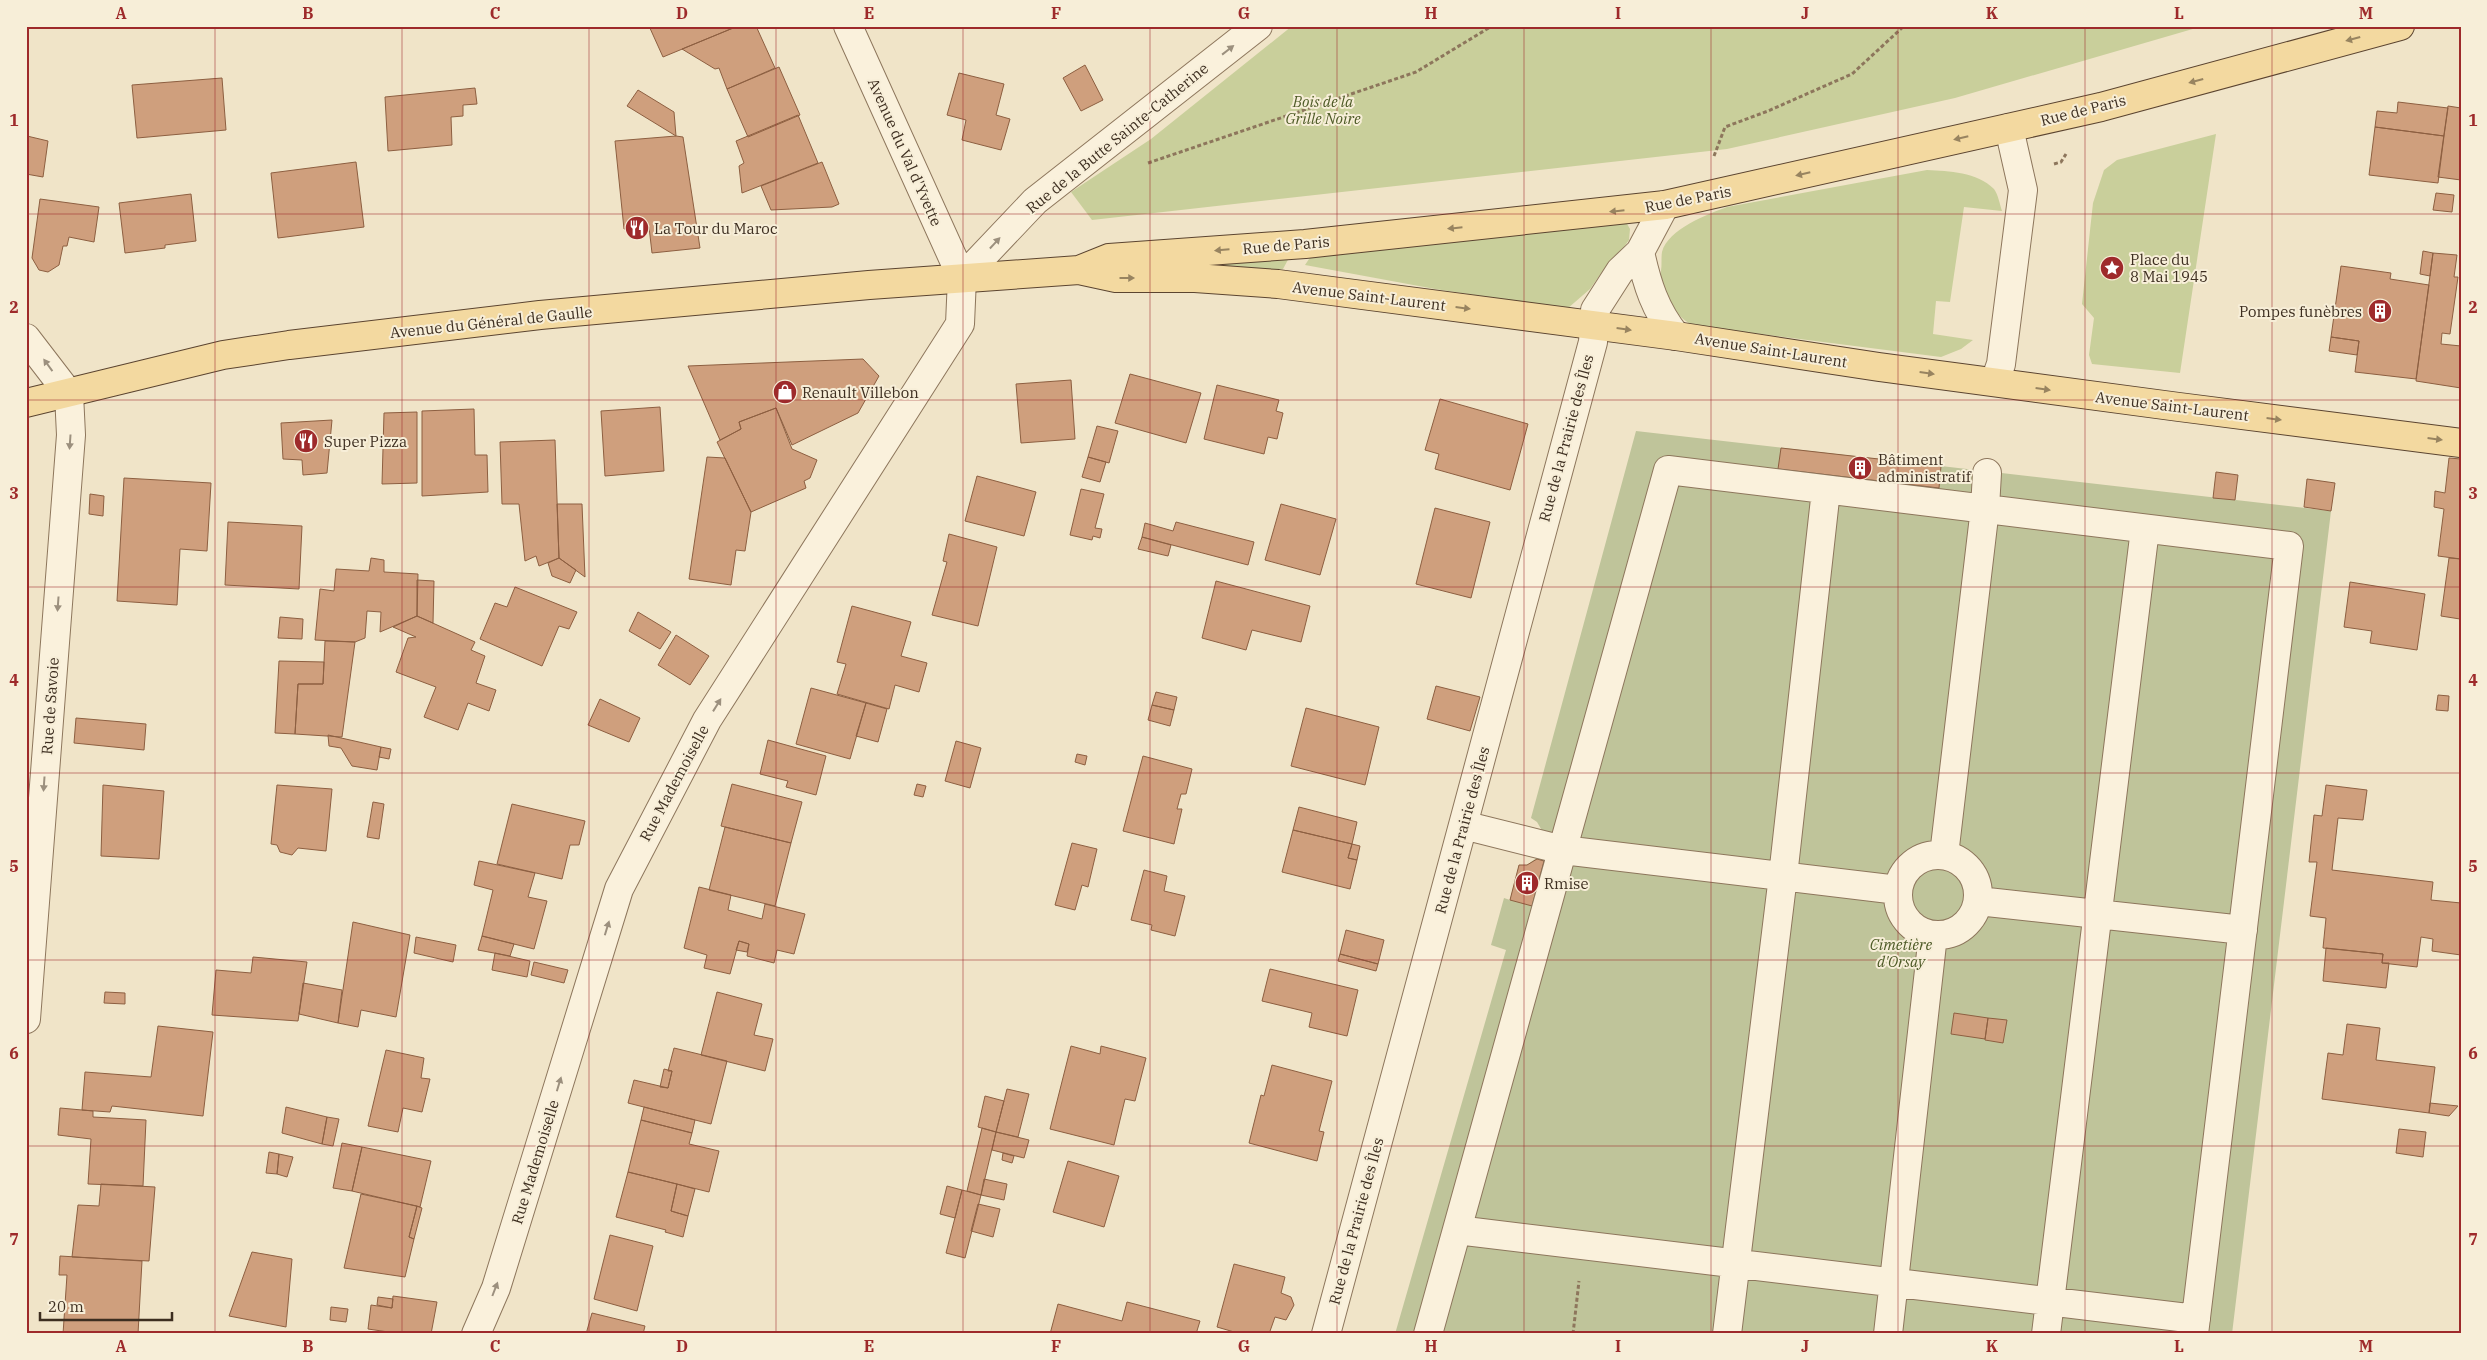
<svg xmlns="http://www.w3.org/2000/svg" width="2487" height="1360" font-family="'IBM Plex Serif',serif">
<rect width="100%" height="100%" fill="#f0e4c8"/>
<!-- green -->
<path fill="#c9cf9b" d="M1292,26h911l-248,72 -228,51 -635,71 -21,-28 80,-53z
M2216,134l-36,239 -88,-9 -3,-9 5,-37 -12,-14 11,-101 11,-33 13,-10z
M1927,170c22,1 50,2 67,19 4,5 6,16 8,22l-38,-4 -14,95 -14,-1 -3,33 40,6 -12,9 -20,8 -250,-32c-22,-17 -32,-25 -30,-54 1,-6 0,-13 1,-19 6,-23 46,-38 65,-45z
M1626,222l4,7 -1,11 -10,14 -17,18 -12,17 -23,20 -132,-20 -130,-24 8,-12z
M1290,256l-7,13 -143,1z"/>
<!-- cemetery -->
<path fill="#bfc49a" d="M1636,431l695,80 -99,823h-837l111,-384 -15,-5 13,-47 6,2 9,-35h8l12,-9 5,-22 -7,-12 -6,-4z"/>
<!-- building -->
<path fill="#cf9f7d" stroke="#8d5f41" d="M649,26h89l-75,31z
M738,26h18l19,42 -48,21 -8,-21 -4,1 -33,-20z
M1085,65l18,35 -22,11 -18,-33z
M779,67l21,48 -52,22 -21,-48z
M959,73l45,11 -8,31 14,4 -9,31 -39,-10 4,-20 -19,-5z
M222,78l4,52 -89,8 -5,-53z
M475,88l2,16 -14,1v11l-12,1 1,28 -64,6 -3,-54z
M638,90l36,22 2,24 -49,-30z
M2398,102l50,6 -4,28 -69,-9 2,-16 20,2z
M2448,106l13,2v72l-23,-3z
M798,115l20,48 -76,30 -3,-27 5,-3 -8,-22z
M2375,127l69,9 -6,47 -69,-8z
M27,136l21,5 -5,36 -17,-3z
M676,136l7,1 17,111 -48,5 -3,-26 -25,2 -9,-88z
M356,162l8,65 -86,11 -7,-65z
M822,162l17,42 -7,3 -61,3 -10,-24z
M2436,193l18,2 -2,17 -19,-2z
M191,194l5,47 -31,4v3l-40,5 -6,-50z
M40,199l59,8 -5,35 -25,-5 -2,9h-4l-4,19 -11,7 -9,-2 -7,-12z
M2423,251l10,2 -3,23 -10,-2z
M2433,253l24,2 -3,22h4l-8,57 -8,-1 -1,11 20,2v42l-45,-7z
M2341,266l50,7 -1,6 39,6 -13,94 -61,-7 4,-31 -28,-4z
M2331,337l28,4 -2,14 -28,-4z
M863,359l16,17 -21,37 -66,32 -16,-37 -37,14 2,7 -21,11 -32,-74z
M1130,374l71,19 -15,50 -71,-20z
M1071,380l4,59 -54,4 -5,-59z
M1217,385l62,15 -3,11 7,2 -6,26 -9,-2 -4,17 -60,-15z
M1440,399l88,25 -18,66 -75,-21 4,-15 -14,-4z
M660,407l4,64 -59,5 -4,-65z
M776,408l16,41 25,11 -7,18 -6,3 2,7 -55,24 -34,-70 24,-13 -2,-7z
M474,409l1,46h12l1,37 -66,4v-85z
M417,412v71l-35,1 2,-71z
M332,420l-5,53 -24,2 -1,-15 -19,-1 -2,-36z
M1097,426l21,5 -9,32 -21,-6z
M555,440l4,118 -20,8 -3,-10 -11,5 -6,-57h-17l-2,-62z
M1781,448l160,18 -2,22 -161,-19z
M707,457l18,1 26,54 -6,39 -9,-1 -5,35 -42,-6z
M1088,457l18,5 -6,20 -18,-5z
M2449,458l12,1v100l-23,-3 6,-47 -10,-2 1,-16 10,2z
M2216,472l22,3 -3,25 -22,-2z
M977,476l59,16 -12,44 -59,-15z
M124,478l87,5 -4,68 -27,-2 -3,56 -60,-4z
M2307,479l28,4 -4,28 -27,-4z
M1081,489l23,5 -9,34 7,1 -2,9 -7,-2 -1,4 -22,-5z
M90,494l14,2 -1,20 -14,-2z
M557,504h25l3,73 -26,-19z
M1281,504l55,15 -16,56 -55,-15z
M1435,508l55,14 -19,76 -55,-14z
M228,522l74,4 -3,63 -74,-4z
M1176,522l78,20 -6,23 -106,-28 3,-14 28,8z
M949,534l48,13 -19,79 -46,-11 15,-53 -4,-1z
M1142,537l29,8 -3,11 -30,-7z
M371,558l13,2v12l34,2 -1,42 -37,16 1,-20 -14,-1 -2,27 -10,4 -40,-2 5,-51 14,2 2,-22 33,2z
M559,558l17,12 -6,13 -18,-7 -4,-13z
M2449,558l12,1 -1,60 -19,-3z
M417,580l17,1 -1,42 -16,-7z
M1216,581l94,25 -9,36 -49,-12 -6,20 -44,-12z
M2350,582l75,12 -8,56 -47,-7 2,-12 -28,-4z
M515,587l62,25 -8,17 -10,-3 -17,40 -62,-27 15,-36 12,4z
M852,606l59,16 -10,34 26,7 -8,29 -24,-7 -6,24 -52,-15 9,-30 -9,-2z
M638,612l33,20 -11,17 -31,-18z
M417,616l58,26 -4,8 14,6 -9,27 20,7 -7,21 -21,-8 -10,27 -34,-13 12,-30 -40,-15 12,-34 8,-1 -23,-10z
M280,617l23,2 -1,20 -24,-1z
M676,635l33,21 -19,29 -32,-20z
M325,641l30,1 -13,95 -47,-3 3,-50h25z
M279,661l45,1 -1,22h-25l-3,50 -20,-1z
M1436,686l44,11 -10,34 -43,-12z
M811,688l55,15 -16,56 -54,-15z
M1156,692l21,5 -3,13 -22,-5z
M2438,695l11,1 -1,15 -12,-1z
M600,699l40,19 -11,24 -41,-17z
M866,703l21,6 -9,33 -22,-6z
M1152,705l22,5 -4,16 -22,-6z
M1306,708l73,19 -14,58 -74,-19z
M76,718l70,6 -2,26 -70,-7z
M328,735l53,12 -4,23 -25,-4 -11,-18 -12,-2z
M768,740l58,16 -10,39 -30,-8 2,-6 -28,-7z
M956,741l25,7 -11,40 -25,-7z
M381,747l10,2 -2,10 -10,-2z
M1077,754l10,2 -2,9 -10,-3z
M1143,756l49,13 -6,25h-5l-4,15h5l-8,35 -51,-13z
M732,784l70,18 -11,41 -70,-17z
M917,784l9,2 -3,11 -9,-2z
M103,785l61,6 -5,68 -58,-3z
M277,785l55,4 -6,62 -28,-3 -6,7 -12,-3 -3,-7 -6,-1z
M2326,785l41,5 -4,30 -25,-2 -6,52 101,12 -2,18 30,3v52l-29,-4 1,-12 -12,-2 -4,30 -35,-4 1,-9 -60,-6 3,-30 -16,-2 7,-54h-8l5,-47 8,1z
M373,802l11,2 -5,35 -12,-2z
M512,804l73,17 -6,24h-9l-8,34 -65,-15z
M1299,807l58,15 -5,22 -59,-14z
M725,827l66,16 -16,63 -66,-16z
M1293,830l59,14 -4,14 9,2 -7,29 -68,-17z
M1072,843l25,6 -9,38 -6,-2 -7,25 -20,-5z
M1352,844l8,2 -3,14 -9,-2z
M1537,859l7,2 -12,45 -22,-6 9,-35h8z
M479,861l56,12 -7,24 19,4 -13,48 -52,-13 11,-46 -19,-5z
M1144,870l23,6 -3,15 21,5 -10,40 -24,-6 1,-5 -21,-5z
M699,887l32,8 -3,15 34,9 3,-15 40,10 -11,40 -17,-4 -3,13 -27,-7 2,-12 -10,-3 -9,33 -26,-6 3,-13 -23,-7z
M353,922l57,13 -14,82 -35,-7 -3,17 -20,-4z
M1346,930l38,10 -6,24 -38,-10z
M482,936l32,8 -4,12 -32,-6z
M416,937l40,8 -3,17 -39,-9z
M739,941l10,3 -2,8 -11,-2z
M2326,948l57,6 -1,9h7l-3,25 -63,-7z
M495,953l35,8 -3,16 -35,-7z
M1340,954l38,10 -2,7 -38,-10z
M253,957l54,5 -9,59 -86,-6 4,-45 35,3z
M534,962l34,8 -4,13 -33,-8z
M1270,969l88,21 -11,46 -38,-9 3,-14 -50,-12z
M303,983l39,7 -4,33 -39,-9z
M105,992l20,1v11l-21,-1z
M717,992l45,12 -8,31 19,4 -8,32 -64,-16z
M1954,1013l34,5 -3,21 -34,-5z
M1988,1018l19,2 -4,23 -18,-3z
M2347,1024l33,4 -4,32 59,7 -6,46 -107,-14 6,-46 15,2z
M158,1026l55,6 -10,84 -91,-10 -2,6 -28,-2 3,-38 66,5z
M1071,1046l29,8 1,-8 45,12 -11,43 -10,-2 -11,46 -64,-16z
M674,1048l53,13 -16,63 -83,-21 6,-23 34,8 4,-17h-4z
M386,1050l38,8 -3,20 9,1 -8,33 -19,-4 -5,24 -30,-6z
M1272,1065l60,16 -13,50 5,1 -7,29 -68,-18 12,-48 3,1z
M664,1069l8,2 -4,17 -8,-1z
M1007,1089l22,5 -11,43 -22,-5z
M985,1096l19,5 -8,31 -18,-5z
M2430,1103l28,3 -9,10 -20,-3z
M286,1107l41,10 -5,27 -40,-11z
M644,1107l51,13 -3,13 -51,-13z
M60,1108l33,3v6l53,3 -3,66 -55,-2 3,-45 -33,-4z
M327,1117l12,2 -6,27 -11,-2z
M641,1120l51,13 -3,11 30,7 -10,41 -81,-20z
M982,1128l14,4 -15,63 -14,-4z
M2399,1129l27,3 -3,25 -27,-4z
M996,1132l33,8 -5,18 -32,-8z
M342,1143l20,4 -10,44 -19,-3z
M362,1147l69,14 -11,46 -68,-16z
M269,1152l10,2 -2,20 -11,-1z
M1003,1153l11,3 -2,7 -10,-3z
M279,1154l14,3 -6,20 -10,-3z
M1068,1161l51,15 -15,51 -51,-15z
M628,1172l49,12 -6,27 17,5 -5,21 -18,-5 1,-2 -50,-13z
M984,1179l23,5 -3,16 -23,-5z
M101,1184l54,3 -6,74 -77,-4 6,-52 21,1z
M677,1184l18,5 -7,27 -17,-5z
M947,1186l15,4 -7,28 -15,-4z
M962,1190l19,5 -16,63 -19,-5z
M361,1194l56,12 -8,31 5,2 -9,38 -61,-9z
M978,1204l22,5 -7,28 -22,-6z
M417,1206l5,2 -8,31 -5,-2z
M610,1235l43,11 -16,65 -43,-12z
M252,1252l40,7 -6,68 -57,-11z
M60,1256l82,5 -4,73h-75l4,-59h-8z
M1234,1264l51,13 -4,16 10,4 3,8 -8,15 -11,-3 -6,17h-28l-24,-7z
M393,1296l44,6 -6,32h-29l-34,-5 3,-24 21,3z
M378,1297l15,2 -1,9 -15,-3z
M1127,1302l73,19 -4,13h-146l8,-30 64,17z
M331,1307l17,2 -2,13 -16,-2z
M592,1313l53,13 -2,8h-57z"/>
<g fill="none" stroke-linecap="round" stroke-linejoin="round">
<!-- minor casing -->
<g stroke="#8d765c" stroke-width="30">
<path id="minor" d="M1640,252c7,32 15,58 36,84
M962,278l73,-77 223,-175
M26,338l43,56 2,41 -45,584
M1995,381l6,-17 22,-174 -14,-62
M1463,825l100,25 335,40
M1944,855l41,-347 2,-35
M1898 895a40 40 0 1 1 80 0a40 40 0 1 1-80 0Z
M1978,901l265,29
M1457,1230l739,89
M476,1334l20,-46 123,-399 88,-169 253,-396 2,-46 -114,-252
M1326,1334l267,-992 2,-32 25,-39 20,-19 25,-47
M1428,1334l240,-864 621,76 -95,788
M1727,1334l56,-458 43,-386
M1888,1334l45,-399
M2046,1334l99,-805"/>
</g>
<!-- major casing -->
<g stroke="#5b4430" stroke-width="30">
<path id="major" d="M1079,270l37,8h79l83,6 398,52 203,31 300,40 282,36
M26,403l197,-48 66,-10 251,-30 329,-30 210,-15 30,-12 196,-14 360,-39 436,-98 299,-81"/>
</g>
<!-- path -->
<path stroke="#8d765c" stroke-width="3" stroke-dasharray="4 2.5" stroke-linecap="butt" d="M1714,156l11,-29 43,-16 84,-37 52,-48
M1148,163l268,-91 76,-46
M2054,164l7,-2 5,-8
M1573,1334l6,-53"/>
<!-- minor -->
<use href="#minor" stroke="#faf1dc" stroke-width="28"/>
<!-- major -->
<use href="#major" stroke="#f3d9a0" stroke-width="28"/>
</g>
<!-- one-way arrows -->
<defs><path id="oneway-solid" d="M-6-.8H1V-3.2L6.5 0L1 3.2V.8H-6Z" transform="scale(1.25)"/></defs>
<g fill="#988460">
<use href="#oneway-solid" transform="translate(2353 39) rotate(165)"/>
<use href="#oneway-solid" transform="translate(2196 81) rotate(165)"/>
<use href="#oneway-solid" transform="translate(1961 138) rotate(167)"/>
<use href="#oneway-solid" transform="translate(1803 174) rotate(167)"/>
<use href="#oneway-solid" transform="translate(1617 211) rotate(174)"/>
<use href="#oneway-solid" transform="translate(1455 228) rotate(174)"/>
<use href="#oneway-solid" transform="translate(1222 250) rotate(175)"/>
<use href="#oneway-solid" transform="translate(1127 278)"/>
<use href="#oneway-solid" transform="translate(1463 308) rotate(7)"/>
<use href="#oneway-solid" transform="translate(1624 329) rotate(8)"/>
<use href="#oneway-solid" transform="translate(1927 373) rotate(8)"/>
<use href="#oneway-solid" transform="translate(2043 389) rotate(8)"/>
<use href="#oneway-solid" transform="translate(2274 419) rotate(7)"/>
<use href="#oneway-solid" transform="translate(2435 439) rotate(7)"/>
</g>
<g fill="#9c907e">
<use href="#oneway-solid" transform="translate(1228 50) rotate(-38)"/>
<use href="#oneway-solid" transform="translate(995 243) rotate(-47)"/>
<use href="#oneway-solid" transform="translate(48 365) rotate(-126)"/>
<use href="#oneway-solid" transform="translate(70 442) rotate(94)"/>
<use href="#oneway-solid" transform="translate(58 604) rotate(94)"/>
<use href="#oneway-solid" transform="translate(717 705) rotate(-58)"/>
<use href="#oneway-solid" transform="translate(44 784) rotate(94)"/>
<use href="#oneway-solid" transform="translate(607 928) rotate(-73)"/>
<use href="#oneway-solid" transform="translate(559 1084) rotate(-73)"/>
<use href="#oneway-solid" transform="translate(495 1289) rotate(-69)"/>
</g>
<!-- grid -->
<path fill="none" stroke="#9e2a2b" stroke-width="1" stroke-opacity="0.55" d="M215,26v1308M402,26v1308M589,26v1308M776,26v1308M963,26v1308M1150,26v1308M1337,26v1308M1524,26v1308M1711,26v1308M1898,26v1308M2085,26v1308M2272,26v1308M26,214h2435M26,400h2435M26,587h2435M26,773h2435M26,960h2435M26,1146h2435"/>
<!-- icons -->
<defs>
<g id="restaurant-disc" transform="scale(1.25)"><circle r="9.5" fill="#9e2a2b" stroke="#f7eed8"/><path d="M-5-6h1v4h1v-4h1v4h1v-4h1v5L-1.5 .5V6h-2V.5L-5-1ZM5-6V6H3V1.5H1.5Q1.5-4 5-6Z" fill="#fff"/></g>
<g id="sight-disc" transform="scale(1.25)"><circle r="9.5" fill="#9e2a2b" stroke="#f7eed8"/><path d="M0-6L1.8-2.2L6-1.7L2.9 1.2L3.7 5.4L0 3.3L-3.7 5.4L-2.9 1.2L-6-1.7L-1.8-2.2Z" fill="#fff"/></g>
<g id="building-disc" transform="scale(1.25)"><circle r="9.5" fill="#9e2a2b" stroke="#f7eed8"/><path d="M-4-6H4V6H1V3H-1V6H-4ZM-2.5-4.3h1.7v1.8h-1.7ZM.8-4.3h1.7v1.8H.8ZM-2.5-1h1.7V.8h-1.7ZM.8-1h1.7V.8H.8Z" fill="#fff"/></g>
<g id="shop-disc" transform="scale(1.25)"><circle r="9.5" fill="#9e2a2b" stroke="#f7eed8"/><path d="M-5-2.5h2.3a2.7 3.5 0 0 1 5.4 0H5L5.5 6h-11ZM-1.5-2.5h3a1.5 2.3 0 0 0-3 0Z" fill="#fff"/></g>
</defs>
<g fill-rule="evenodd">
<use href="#restaurant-disc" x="637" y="228"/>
<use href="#sight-disc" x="2112" y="268"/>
<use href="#building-disc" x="2380" y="311"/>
<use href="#shop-disc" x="785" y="392"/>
<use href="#restaurant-disc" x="306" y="441"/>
<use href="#building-disc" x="1860" y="468"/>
<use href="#building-disc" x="1527" y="883"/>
</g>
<g text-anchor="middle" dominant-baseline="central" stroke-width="4" stroke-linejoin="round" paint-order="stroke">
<!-- park labels -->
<g font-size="15" font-style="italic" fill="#4d5a26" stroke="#f7eed8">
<text x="1323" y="101">Bois de la<tspan x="1323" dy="17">Grille Noire</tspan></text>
<text x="1901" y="944">Cimetière<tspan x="1901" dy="17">d'Orsay</tspan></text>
</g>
<!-- street labels -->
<g font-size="15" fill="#3d2e20" stroke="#f7eed8">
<text transform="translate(2083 110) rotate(-14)">Rue de Paris</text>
<text transform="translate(1117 138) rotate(-39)">Rue de la Butte Sainte-Catherine</text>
<text transform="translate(905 152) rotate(66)">Avenue du Val d'Yvette</text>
<text transform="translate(1688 199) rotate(-11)">Rue de Paris</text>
<text transform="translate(1286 245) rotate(-5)">Rue de Paris</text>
<text transform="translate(1369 296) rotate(7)">Avenue Saint-Laurent</text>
<text transform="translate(491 322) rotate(-6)">Avenue du Général de Gaulle</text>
<text transform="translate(1771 350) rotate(9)">Avenue Saint-Laurent</text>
<text transform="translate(2172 406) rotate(7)">Avenue Saint-Laurent</text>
<text transform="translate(1566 438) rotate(-75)">Rue de la Prairie des Îles</text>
<text transform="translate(50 706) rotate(-86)">Rue de Savoie</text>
<text transform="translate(674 783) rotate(-62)">Rue Mademoiselle</text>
<text transform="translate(1462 830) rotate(-75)">Rue de la Prairie des Îles</text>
<text transform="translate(535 1162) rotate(-73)">Rue Mademoiselle</text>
<text transform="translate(1356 1221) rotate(-75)">Rue de la Prairie des Îles</text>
</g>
<!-- poi labels -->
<g font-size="15" fill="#3d2e20" stroke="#f7eed8" text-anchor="start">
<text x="654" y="228">La Tour du Maroc</text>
<text x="2130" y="259">Place du<tspan x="2130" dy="17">8 Mai 1945</tspan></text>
<text x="2362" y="311" text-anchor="end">Pompes funèbres</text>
<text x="802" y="392">Renault Villebon</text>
<text x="324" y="441">Super Pizza</text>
<text x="1878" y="459">Bâtiment<tspan x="1878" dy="17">administratif</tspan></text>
<text x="1544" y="883">Rmise</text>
</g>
</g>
<!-- border -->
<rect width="2487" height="1360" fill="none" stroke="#f7eed8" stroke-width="55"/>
<!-- scale -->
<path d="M40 1312v8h132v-8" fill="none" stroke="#3d2e20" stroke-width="2.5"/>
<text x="48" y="1312" font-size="15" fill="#3d2e20" stroke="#f7eed8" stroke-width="4" paint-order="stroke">20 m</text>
<rect x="28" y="28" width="2432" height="1304" fill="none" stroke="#9e2a2b" stroke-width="2"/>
<g font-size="16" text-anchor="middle" font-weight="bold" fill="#9e2a2b">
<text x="121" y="19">A</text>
<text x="308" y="19">B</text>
<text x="495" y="19">C</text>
<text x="682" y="19">D</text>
<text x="869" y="19">E</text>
<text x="1056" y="19">F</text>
<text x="1244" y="19">G</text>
<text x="1431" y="19">H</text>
<text x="1618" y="19">I</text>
<text x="1805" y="19">J</text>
<text x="1992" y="19">K</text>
<text x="2179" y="19">L</text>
<text x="2366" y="19">M</text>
<text x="14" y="126">1</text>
<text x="2473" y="126">1</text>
<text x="14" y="313">2</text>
<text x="2473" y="313">2</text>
<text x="14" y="499">3</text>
<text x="2473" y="499">3</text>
<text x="14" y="686">4</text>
<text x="2473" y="686">4</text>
<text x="14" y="872">5</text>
<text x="2473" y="872">5</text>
<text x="14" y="1059">6</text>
<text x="2473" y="1059">6</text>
<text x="14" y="1245">7</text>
<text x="2473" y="1245">7</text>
<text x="121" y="1352">A</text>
<text x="308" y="1352">B</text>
<text x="495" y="1352">C</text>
<text x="682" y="1352">D</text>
<text x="869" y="1352">E</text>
<text x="1056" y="1352">F</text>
<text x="1244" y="1352">G</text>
<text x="1431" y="1352">H</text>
<text x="1618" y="1352">I</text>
<text x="1805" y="1352">J</text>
<text x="1992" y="1352">K</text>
<text x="2179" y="1352">L</text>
<text x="2366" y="1352">M</text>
</g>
</svg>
